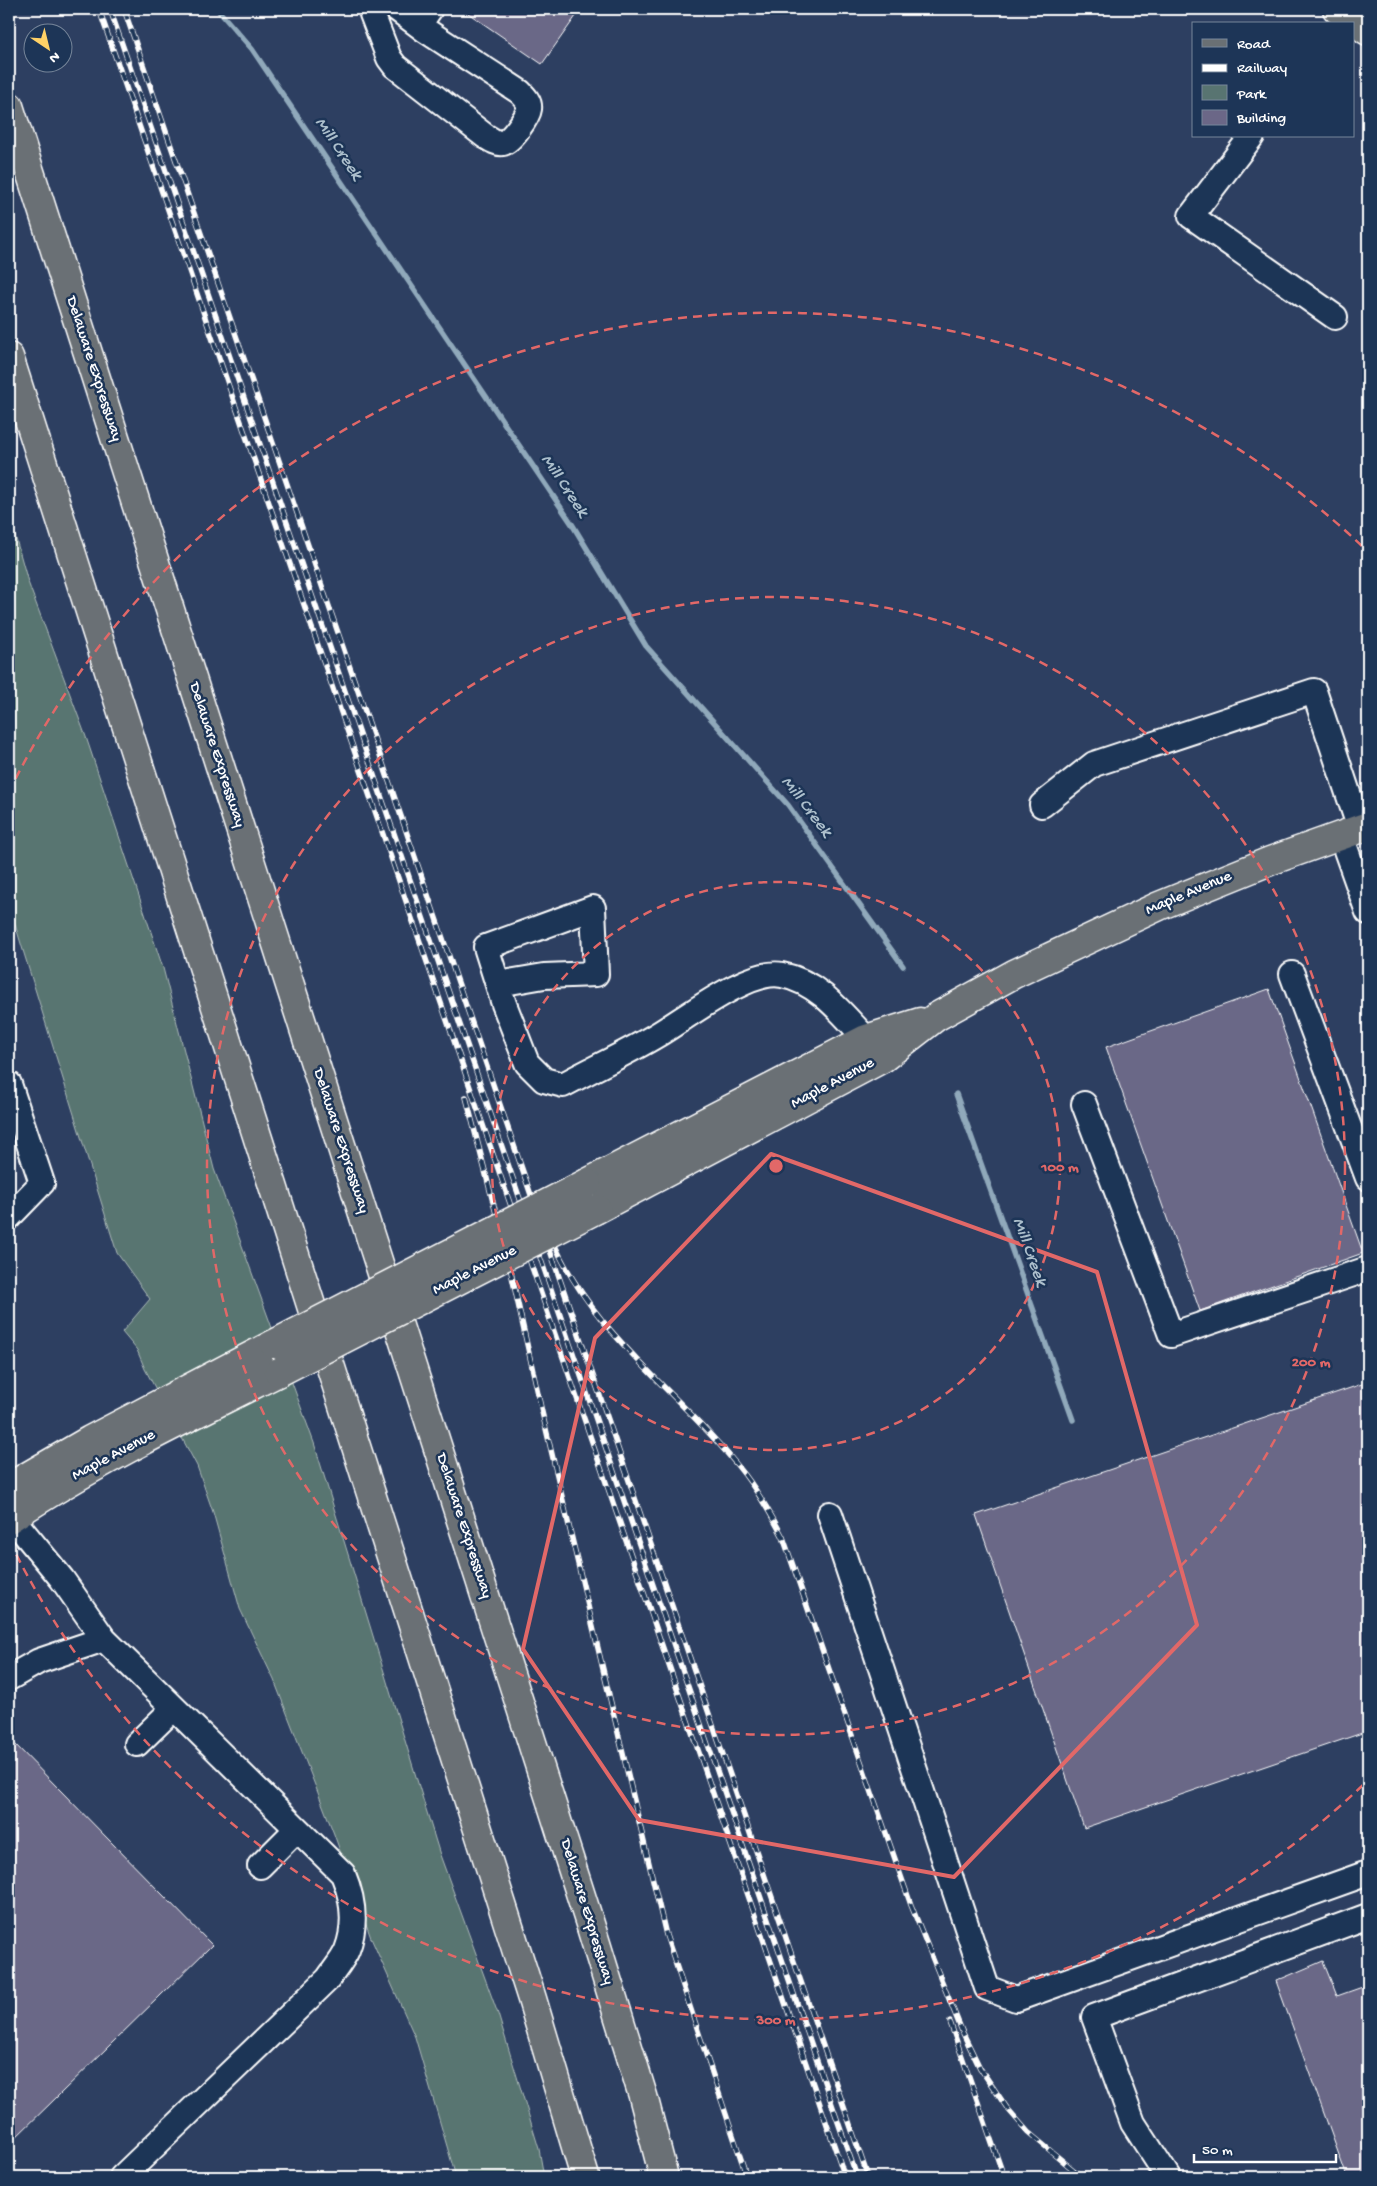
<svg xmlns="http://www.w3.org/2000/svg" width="1377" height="2186" font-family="'Gochi Hand',sans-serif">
<rect width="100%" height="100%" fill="#2d3f61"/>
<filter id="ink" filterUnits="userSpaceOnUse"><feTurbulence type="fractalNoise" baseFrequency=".02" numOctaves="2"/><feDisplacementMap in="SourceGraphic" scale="10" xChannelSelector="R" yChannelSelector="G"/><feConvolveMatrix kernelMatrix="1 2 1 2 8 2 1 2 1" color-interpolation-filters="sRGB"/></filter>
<g filter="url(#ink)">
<!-- green -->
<path fill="#587471" stroke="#acbab8" d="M9,514l19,68 58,155 77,231 51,201 100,274 126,412 58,159 41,135 5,28h-88l-41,-140 -44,-99 -37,-104 -60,-154 -34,-71 -27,-97 -16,-46 -52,-97 -8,-19 -15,-18 28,-33 -33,-46 -108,-348z"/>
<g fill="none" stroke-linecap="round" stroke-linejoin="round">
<!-- stream -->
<path stroke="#90a9bb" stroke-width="5.5" d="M217,9l35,40 320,475 74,122 142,159 115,161
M956,1094l117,326"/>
</g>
<!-- building -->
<path fill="#6b6787" stroke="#fff" d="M462,9h119l-39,55z
M1269,989l94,264 -163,58 -94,-264z
M1368,1382v349l-284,97 -108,-313z
M9,1738l203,207 -203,199z
M1323,1961l14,35 31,-11v192h-21l-71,-196z"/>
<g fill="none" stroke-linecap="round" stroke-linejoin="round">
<!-- minor casing -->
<g stroke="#fff" stroke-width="28">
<path id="minor" d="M374,9l-2,5 17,44 6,8 90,70c5,3 12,8 18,7 7,-1 25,-26 26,-34 1,-7 -4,-12 -9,-17l-95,-62 -28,-21
M419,25l11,-16
M1252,136l-61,80 144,101
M1042,805l52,-41 220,-73 46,138
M1341,836l27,76
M1292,974l76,204
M498,984l46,-8 52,-2 -3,-66 -107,39 18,57 23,59 17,17 19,5c31,-17 64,-32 94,-50 29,-17 93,-67 125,-60 36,7 60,38 84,64
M9,1084l33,99 -33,34
M1084,1104l87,231 197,-66
M830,1514l157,474 29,11 352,-126
M11,1517l51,62 42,60
M9,1678l30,-17 65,-22 239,235c10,24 14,50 4,76 -4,10 -13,20 -19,29l-206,198
M137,1744l37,-36
M260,1866l37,-37
M1168,2177l-35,-54 -39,-106 274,-101"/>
</g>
<!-- major casing -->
<g stroke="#fff" stroke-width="31">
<path id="major" d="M1337,9l31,22
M587,1183l279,-144 54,-17
M597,1209l286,-151 53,-41 78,-43 145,-68 111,-45 98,-35
M9,1487l81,-47 184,-96
M9,1519c86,-57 178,-101 270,-147"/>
</g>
<!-- highway casing -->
<g stroke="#fff" stroke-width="31">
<path id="highway" d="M9,106l581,1818 53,172 21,81
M9,357l523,1642 53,178"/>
</g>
<!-- minor -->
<use href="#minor" stroke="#1d3557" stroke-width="24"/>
<!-- major -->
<use href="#major" stroke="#6a7074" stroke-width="28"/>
<!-- highway -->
<use href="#highway" stroke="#6a7074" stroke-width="28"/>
<!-- rail casing -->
<g stroke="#fff" stroke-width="5.5">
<path id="rail" d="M99,9l746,2168
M110,9l747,2168
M124,9l744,2168
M466,1097l45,175 31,140 124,523 81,242
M551,1236c40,99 131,157 194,239 15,20 27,41 38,62l128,368 51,126 18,37 27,40 21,24 54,45
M950,2022l54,155"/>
</g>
<!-- rail -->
<use href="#rail" stroke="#1d3557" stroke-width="4" stroke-dasharray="11" stroke-linecap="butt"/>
<!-- major-bridge casing -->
<g stroke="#fff" stroke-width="31" stroke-linecap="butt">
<path id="major-bridge" d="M274,1344l313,-161
M279,1372l318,-163"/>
</g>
<!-- major-bridge -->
<use href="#major-bridge" stroke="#6a7074" stroke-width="28"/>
</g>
</g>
<!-- marked area -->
<path fill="none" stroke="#e26868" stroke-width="4" stroke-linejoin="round" d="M771,1154l326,118 100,353 -243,252 -315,-57 -116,-171 72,-311z"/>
<!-- distance rings -->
<g fill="none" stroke="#e26868" stroke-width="2.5" stroke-dasharray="9 6">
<circle cx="776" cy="1166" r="284"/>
<circle cx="776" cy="1166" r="569"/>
<path d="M1363 1785A853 853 0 0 1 9 1540M9 792A853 853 0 0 1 1363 547"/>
</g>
<g text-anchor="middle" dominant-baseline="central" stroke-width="5" stroke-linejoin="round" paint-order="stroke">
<!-- street labels -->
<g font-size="16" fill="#fff" stroke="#1d3557">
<text transform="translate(93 369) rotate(72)">Delaware Expressway</text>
<text transform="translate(216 755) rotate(72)">Delaware Expressway</text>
<text transform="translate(1189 894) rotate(-23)">Maple Avenue</text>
<text transform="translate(833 1084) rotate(-28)">Maple Avenue</text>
<text transform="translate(340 1141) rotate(72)">Delaware Expressway</text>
<text transform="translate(475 1271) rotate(-27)">Maple Avenue</text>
<text transform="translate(114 1456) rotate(-28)">Maple Avenue</text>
<text transform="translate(463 1526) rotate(72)">Delaware Expressway</text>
<text transform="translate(586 1912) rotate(73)">Delaware Expressway</text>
</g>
<!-- water labels -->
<g font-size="18" font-style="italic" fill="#acbfcc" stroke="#1d3557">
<text transform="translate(338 149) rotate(56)">Mill Creek</text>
<text transform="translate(564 486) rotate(56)">Mill Creek</text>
<text transform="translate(806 807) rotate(52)">Mill Creek</text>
<text transform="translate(1029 1252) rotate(70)">Mill Creek</text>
</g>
</g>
<circle cx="776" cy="1166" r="8" fill="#e26868" stroke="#1d3557" stroke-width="2.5"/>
<g font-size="15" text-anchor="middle" font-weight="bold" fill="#e26868" stroke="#1d3557" stroke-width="5" stroke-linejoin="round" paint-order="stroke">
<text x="1060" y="1171">100 m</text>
<text x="1311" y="1366">200 m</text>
<text x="776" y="2024">300 m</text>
</g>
<!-- margin -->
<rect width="1377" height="2186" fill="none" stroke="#1d3557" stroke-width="30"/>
<rect x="15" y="15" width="1347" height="2156" fill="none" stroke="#fff" stroke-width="2" filter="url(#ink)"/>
<!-- legend -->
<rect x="1192" y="22" width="162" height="115" fill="#1d3557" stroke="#77869a"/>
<rect x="1202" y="39" width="25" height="8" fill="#6a7074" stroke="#77869a"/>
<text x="1237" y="48" font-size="15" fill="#ffffff">Road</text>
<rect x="1202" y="64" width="25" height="8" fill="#ffffff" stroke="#77869a"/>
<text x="1237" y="72" font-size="15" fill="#ffffff">Railway</text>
<rect x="1202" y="85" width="25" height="15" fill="#587471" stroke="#77869a"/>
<text x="1237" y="98" font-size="15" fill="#ffffff">Park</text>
<rect x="1202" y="110" width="25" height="15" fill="#6b6787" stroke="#77869a"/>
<text x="1237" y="122" font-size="15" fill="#ffffff">Building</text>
<!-- north arrow -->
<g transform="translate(48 48) rotate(145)"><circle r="24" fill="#1d3557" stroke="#77869a"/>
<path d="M0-4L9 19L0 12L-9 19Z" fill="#ffd166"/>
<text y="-8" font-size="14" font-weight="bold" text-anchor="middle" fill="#ffffff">N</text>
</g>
<!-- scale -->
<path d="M1194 2154v8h142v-8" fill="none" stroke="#ffffff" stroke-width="2.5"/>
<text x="1202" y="2154" font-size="15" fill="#ffffff" stroke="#1d3557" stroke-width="4" paint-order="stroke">50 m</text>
</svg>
